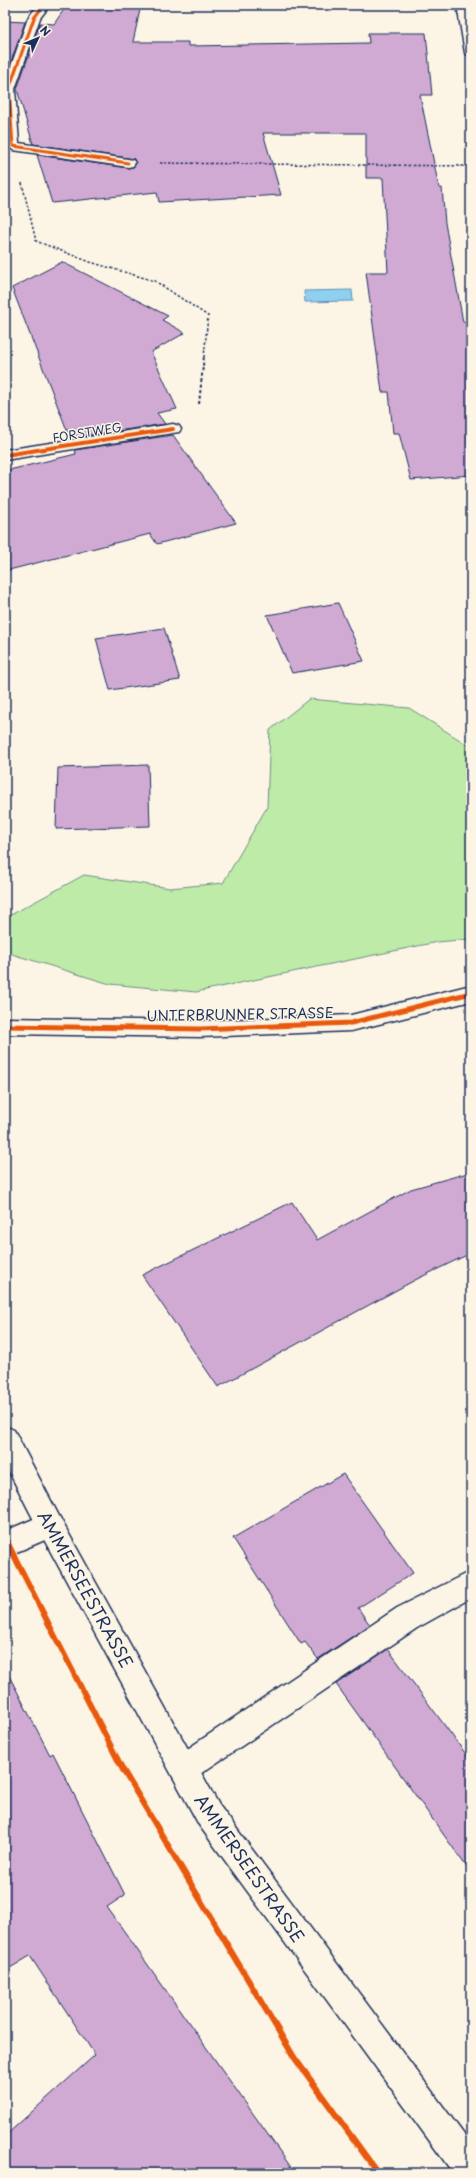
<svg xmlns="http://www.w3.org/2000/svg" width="476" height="2178" font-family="'Playpen Sans',sans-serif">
<rect width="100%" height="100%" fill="#fcf5e5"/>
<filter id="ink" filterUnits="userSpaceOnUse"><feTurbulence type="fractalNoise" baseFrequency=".025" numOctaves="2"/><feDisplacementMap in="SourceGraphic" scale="8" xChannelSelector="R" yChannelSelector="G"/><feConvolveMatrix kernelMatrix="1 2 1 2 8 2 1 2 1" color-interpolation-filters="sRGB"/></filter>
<g filter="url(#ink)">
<!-- green -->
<path fill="#bfeba8" stroke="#6d8d83" d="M309,699l100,9 62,39v192l-34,3 -241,50 -86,-8 -105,-32v-34l79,-43 86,13 53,-5 44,-76 3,-77z"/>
<!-- water -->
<path fill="#8fcff0" stroke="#618fb6" d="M352,290l1,11 -48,1 -1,-11z"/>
<!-- building -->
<path fill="#d0aad3" stroke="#1b2f5e" d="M67,5h74l-8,37h55v4l181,-3 -1,-10h58l6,62h-12l19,93h3l3,35 18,99h8v153l-60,5 -12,-47h-6l-4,-41h-7l-16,-120h22l-5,-94h-17v-45h-103l18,62 -122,7 -2,-10 -105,11 -15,-48 91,13 5,-1 3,-3 -2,-5 -6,-1 -95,-14 -16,-55 23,-66 14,1z
M5,21l20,1 -16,45 -4,-13z
M62,262l106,54 -6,4 23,13 -34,19 26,57 -20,4 8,11 -95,14 -58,-150z
M173,435l63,88 -79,21 -7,-10 -145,37v-100l71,-17 -1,-4z
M338,603l26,58 -72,12 -25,-58z
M164,628l16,52 -70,10 -14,-52z
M148,765l2,61 -94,3 2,-61z
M471,1172v81l-56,27 -197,107 -76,-112 150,-73 25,38 94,-51z
M343,1474l70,99 -55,35 12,17 -52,34 -13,-17 -4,2 -68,-106z
M388,1649l83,112v112l-135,-189z
M5,1668l45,87 3,-2 72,142 -18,12 188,266h-290v-37l90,-81 -65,-99 -25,15z"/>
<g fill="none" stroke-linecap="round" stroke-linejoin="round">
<!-- service casing -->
<g stroke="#1b2f5e" stroke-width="3">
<path id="service" d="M50,1512l9,4 4,9 -4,9 -54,23v-26z
M471,1571v27l-54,30 -223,150 -10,4 -10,-4 -4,-10 4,-10 223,-150z"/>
</g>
<!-- minor casing -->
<g stroke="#1b2f5e" stroke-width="3">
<path id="minor" d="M38,5h12l-10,13 -25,71 4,54 109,16 5,1 2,3 -2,3 -5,1 -115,-17 -7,-4 -1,-63 23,-65z
M457,5h12l2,13v39l-6,-4z
M173,424l6,2 2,3 -2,3 -174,28v-10z
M471,985v16l-120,30 -151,6 -195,-3v-16l195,3 151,-6z"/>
</g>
<!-- secondary casing -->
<g stroke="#1b2f5e" stroke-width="3">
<path id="secondary" d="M5,1426l9,4 45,86 160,289 252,339v29h-18l-254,-348 -158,-291 -36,-70z"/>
</g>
<!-- path-far1 -->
<path stroke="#1b2f5e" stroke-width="1.5" stroke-dasharray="2.5 2" stroke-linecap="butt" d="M160,163l311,3
M22,183l14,58 54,21 65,19 53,35 -4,41"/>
<!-- path -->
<path stroke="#1b2f5e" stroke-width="2" stroke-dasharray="3 2.5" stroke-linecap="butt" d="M199,404l5,-48"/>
<!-- service -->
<use href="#service" fill="#fcf5e5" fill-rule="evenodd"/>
<!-- minor -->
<use href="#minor" fill="#fcf5e5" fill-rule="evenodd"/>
<!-- secondary -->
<use href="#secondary" fill="#fcf5e5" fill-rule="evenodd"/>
<!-- cycleway-far3 casing -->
<g stroke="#fcf5e5" stroke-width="4.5">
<path id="cycleway-far3" d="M44,5l-10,13 -25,71 4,57 115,17"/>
</g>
<!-- cycleway-far2 casing -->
<g stroke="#fcf5e5" stroke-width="6">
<path id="cycleway-far2" d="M5,455l168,-26"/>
</g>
<!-- cycleway-far1 casing -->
<g stroke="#fcf5e5" stroke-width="8">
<path id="cycleway-far1" d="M5,1026l195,3 151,-6 120,-30"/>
</g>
<!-- cycleway casing -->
<g stroke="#fcf5e5" stroke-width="9">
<path id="cycleway" d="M5,1538l118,232 171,287 84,116"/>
</g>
<!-- cycleway-far3 -->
<use href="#cycleway-far3" stroke="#e8590c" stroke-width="3"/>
<!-- cycleway-far2 -->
<use href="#cycleway-far2" stroke="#e8590c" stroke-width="4"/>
<!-- cycleway-far1 -->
<use href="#cycleway-far1" stroke="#e8590c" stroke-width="5"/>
<!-- cycleway -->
<use href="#cycleway" stroke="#e8590c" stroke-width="6"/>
</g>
</g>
<g text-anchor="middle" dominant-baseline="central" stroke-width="3" stroke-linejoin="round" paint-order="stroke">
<!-- far-street labels -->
<g font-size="12" fill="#1b2f5e" stroke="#fcf5e5">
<text transform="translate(87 432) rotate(-9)">FORSTWEG</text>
</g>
<!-- street labels -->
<g font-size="14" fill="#1b2f5e" stroke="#fcf5e5">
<text transform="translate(240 1014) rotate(-1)">UNTERBRUNNER STRASSE</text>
</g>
<!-- near-street labels -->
<g font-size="17" fill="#1b2f5e" stroke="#fcf5e5">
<text transform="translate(86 1589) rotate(61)">AMMERSEESTRASSE</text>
<text transform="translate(250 1868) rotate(55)">AMMERSEESTRASSE</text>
</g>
</g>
<!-- margin -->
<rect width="476" height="2178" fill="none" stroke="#fcf5e5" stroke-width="20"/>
<rect x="10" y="10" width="456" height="2158" fill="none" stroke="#1b2f5e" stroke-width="1.5" filter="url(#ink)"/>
<!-- north arrow -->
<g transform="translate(38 38) rotate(46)" stroke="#fcf5e5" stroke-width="3" paint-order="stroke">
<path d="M0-3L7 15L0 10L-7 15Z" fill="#1b2f5e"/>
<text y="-6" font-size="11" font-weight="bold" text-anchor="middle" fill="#1b2f5e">N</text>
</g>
</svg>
